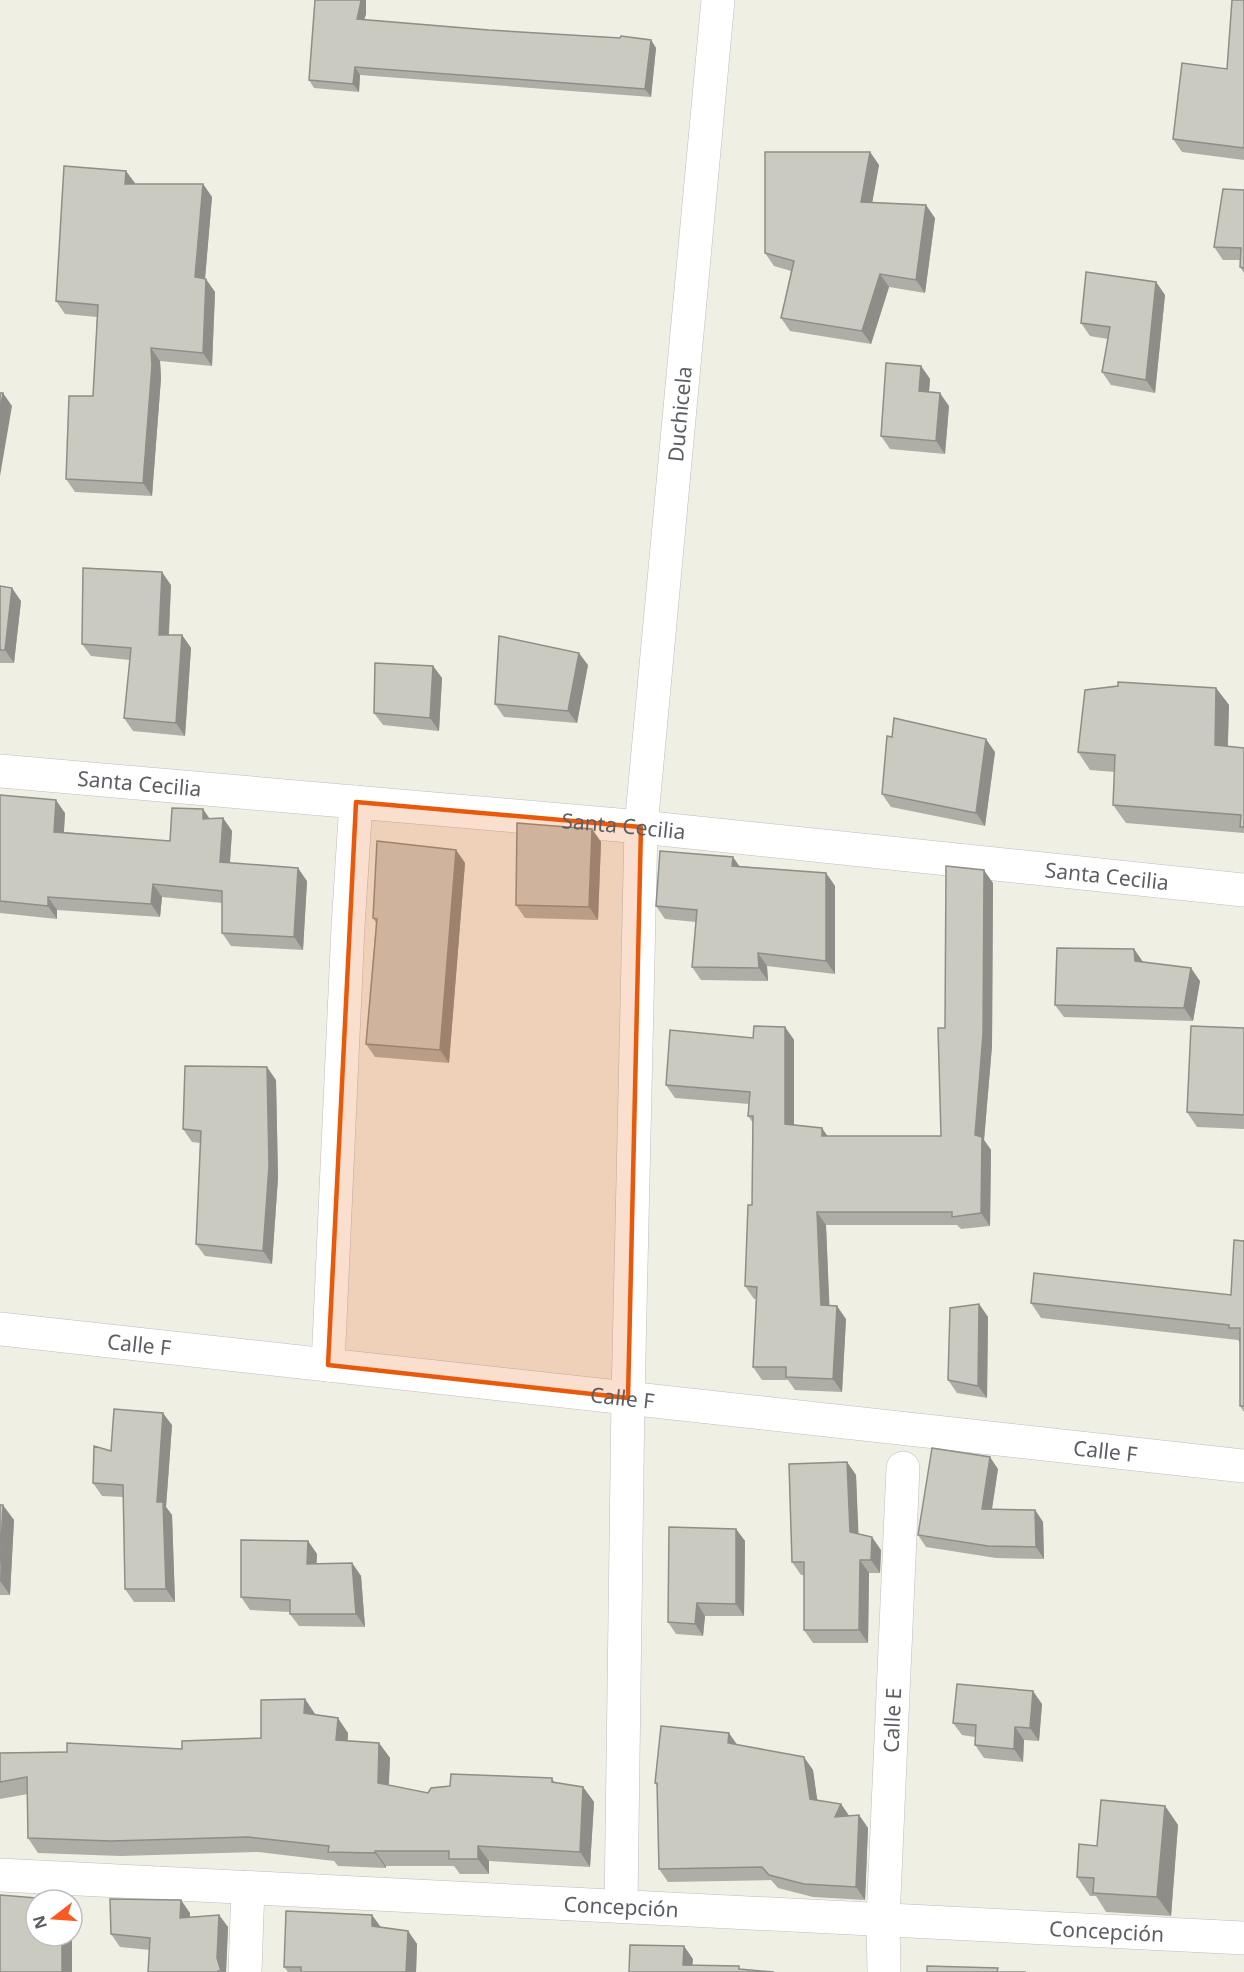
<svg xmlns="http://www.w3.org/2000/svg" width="1244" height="1972" font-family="'Noto Sans',sans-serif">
<rect width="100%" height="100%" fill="#f0efe4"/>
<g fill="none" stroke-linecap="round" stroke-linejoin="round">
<!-- minor casing -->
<g stroke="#bbbdc4" stroke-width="34">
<g id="minor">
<path id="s1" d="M0,771l641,56 603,63"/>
<path id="s2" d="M0,1329l1244,137"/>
<path d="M328,1365l20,-438 8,-125"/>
<path id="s3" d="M0,1875l1244,63"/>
<path id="s4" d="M621,1906l7,-508 13,-571 77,-827"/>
<path d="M245,1972l3,-85"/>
<path id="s5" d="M884,1972l-1,-52 20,-452"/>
</g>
</g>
<!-- minor -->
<use href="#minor" stroke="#fff" stroke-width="33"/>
</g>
<!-- wall -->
<path fill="#afaea6" d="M315,0h51v14l-2,6 125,10 162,10 5,8 -5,49 -291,-22 -1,17 -45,-4 -5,-8z
M1244,0v160l-62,-8 -9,-13 54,-70z
M870,152l9,13 -7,37 63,16 -10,75 -36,-6 -18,57 -81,-13 -9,-13 10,-47 -17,-5 -9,-13z
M135,184h68l9,13 -7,82 10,13 -3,74 -52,-5 1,17 -9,118 -77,-4 -9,-13 27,-83 4,-79 -32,-3 -9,-13z
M1244,190v83l-4,-6v-7h-17l-9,-13z
M1156,282l9,13 -10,98 -44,-8 -9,-13 6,-33 -18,-3 -9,-13z
M921,366l9,13 -1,13 20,14 -4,48 -55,-5 -9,-13z
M171,585l-2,50h13l9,13 -6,88 -52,-5 -9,-13 6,-58 -39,-4 -9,-12z
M0,586l21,15 -7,62h-14z
M588,665l-11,58 -73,-6 -9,-13z
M433,666l9,12 -3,53 -56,-6 -9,-12z
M1216,688l13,17 -1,42 16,1v85l-118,-10 -13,-18 2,-33 -25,-2 -12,-18z
M995,752l-10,74 -94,-19 -9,-13z
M0,795l65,18 -1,19 106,9 33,-32 6,10 14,-1 9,13 -2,32 77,18 -4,69 -72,-4 -9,-13v-30l-60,-6 -2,20 -103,-7v9l-57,-6z
M592,829l9,13 -3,78 -73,-2 -9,-13z
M456,850l9,13 -16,200 -74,-6 -9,-13 10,-121 -3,-5z
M733,857l6,9 87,7 9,13v88l-68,-8 1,15 -67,-1 -9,-13 4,-45 -31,-3 -9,-13z
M993,883l-1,163 -8,94 7,10 -1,76 -29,3 -4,-4h-131l3,80 17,14 -4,73 -47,-2 -7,-10h-26l-9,-13 3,-68h-2l-9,-13 7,-81 1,-82 -5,-7 1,-12 -74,-6 -9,-13 87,-47 32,-11 9,13v85l34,11h113l4,-108z
M1134,949l9,13 57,19 -7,40 -129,-4 -9,-12z
M1244,1028v101l-47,-2 -10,-15z
M276,1080l2,98 -6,86 -67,-8 -9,-12 4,-101 -8,-1 -9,-13z
M1244,1241v171l-4,-6v-63l-2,-3 -197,-22 -10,-15 200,-8z
M979,1304l9,13 -1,81 -30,-5 -9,-13z
M172,1425l-6,82 6,8 3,87h-41l-9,-13 -1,-92 -22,-1 -9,-13 18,-32z
M847,1462l9,13 2,59 23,16 -1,23h-11l-1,70h-55l-9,-13v-55h-3l-9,-13z
M998,1469l-6,40 43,1 8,12 1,37 -48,-1 -70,-11 -8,-12z
M0,1505l14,15 -4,75h-10z
M736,1529l9,12 -1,75h-39l-2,20 -27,-2 -8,-12z
M308,1541l9,13 -1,10 36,-1 9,13 4,51 -66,-1 -9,-12v-2l-40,-2 -9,-13z
M305,1699l10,15 33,19v8l31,2 11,15 -1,27 39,8 124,-15 3,5 28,4 11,15 -4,65 -101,-6v13h-29l-6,-8h-68v2l-48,-2 -4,-5 -76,-9 -137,4 -83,-3 -10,-15v-44l-28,5v-46l182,-4 79,-11z
M1042,1704l-3,37 -15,-1 -1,22 -39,-4 -9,-13v-8l-13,-2 -9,-12z
M737,1745l76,25 4,31 24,3 8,12 10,-1 9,13 -3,72 -52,-3 -35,-9 -7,-8 -103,2 -9,-13 -2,-83 -2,-3z
M1165,1806l13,19 -7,91 -65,-4 -10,-16h-6l-13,-19 20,-31z
M190,1913v4l29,-2 9,12 -2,45h-78l2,-22 -30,-3 -9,-13z
M372,1915l9,12 27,4 9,13 -1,28h-128l-4,-5z"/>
<!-- shaded-wall -->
<path fill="#8e8d87" d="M361,0h5v14l-4,13 -5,-8z
M651,40l5,8 -5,49 -6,-8z
M355,67l5,8 -1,17 -6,-8z
M870,152l9,13 -9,50 -9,-13z
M126,171l9,12 -1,14 -9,-13z
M203,184l9,13 -8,93 -9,-13z
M926,205l9,13 -10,75 -9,-13z
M880,274l9,13 -18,57 -9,-13z
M206,279l9,13 -3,74 -9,-13z
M1156,282l9,13 -10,98 -9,-13z
M151,348l9,13 1,17 -9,118 -9,-13z
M921,366l9,13 -2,25 -9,-13z
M3,393l9,13 -12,70v-65z
M940,393l9,13 -4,48 -9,-13z
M162,572l9,13 -3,63 -9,-13z
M12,588l9,13 -7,62 -9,-13z
M182,635l9,13 -6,88 -9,-13z
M579,653l9,12 -11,58 -9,-12z
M433,666l9,12 -3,53 -9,-13z
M1216,688l13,17 -2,58 -12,-18z
M986,739l9,13 -10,74 -9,-13z
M56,800l9,13 -2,31 -9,-12z
M203,809l9,13 -9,-3z
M223,818l9,13 -3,44 -9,-13z
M592,829l9,13 -3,78 -9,-13z
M456,850l9,13 -16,200 -9,-13z
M733,857l9,13 -10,-4z
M298,868l9,13 -4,69 -9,-13z
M984,870l9,13 -1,163 -8,94 7,10 -1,76 -9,-13 -6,-78z
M826,873l9,13v88l-9,-13z
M153,884l9,13 -2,20 -9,-13z
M48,897l9,13v9l-9,-13z
M1134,949l9,13 -8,-1z
M758,953l9,13 1,15 -9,-13z
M1191,968l9,13 -7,40 -9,-13z
M785,1027l9,13v97l-9,-13z
M267,1067l9,13 2,98 -6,86 -9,-13z
M822,1128l9,13 -9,-5z
M817,1212l9,13 4,93 -9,-13z
M979,1304l9,13 -1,81 -9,-12z
M837,1306l9,13 -4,73 -9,-13z
M163,1413l9,12 -6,82 6,8 3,87 -9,-13 -9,-87z
M990,1457l8,12 -8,52 -8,-12z
M847,1462l9,13 3,70 -9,-13z
M3,1505l11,15 -4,75 -10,-14z
M1035,1510l8,12 1,37 -8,-12z
M736,1529l9,12 -1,75 -8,-12z
M872,1537l9,13 -1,23 -9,-13z
M308,1541l9,13 -1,23 -9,-13z
M860,1560l9,13 -1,70 -9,-13z
M352,1563l9,13 4,51 -9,-13z
M697,1603l8,13 -2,20 -8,-12z
M1033,1691l9,13 -3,37 -9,-13z
M305,1699l10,15v14l-11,-15z
M338,1718l10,15 -2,22 -10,-15z
M1015,1727l9,13 -1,22 -9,-13z
M729,1733l9,13 -10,-3z
M379,1743l11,15 -2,40 -10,-15z
M804,1757l9,13 6,42 -9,-13z
M583,1787l11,15 -4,65 -10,-15z
M841,1804l9,13h-15z
M1165,1806l13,19 -7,91 -14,-19z
M859,1815l9,13 -3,72 -9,-13z
M478,1846l11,15v13l-11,-15z
M375,1851l11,15v2l-11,-15z
M181,1900l9,13 -1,18 -9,-13z
M219,1915l9,12 -2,45h-4l-1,-1 -4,-13z
M372,1915l9,13 -9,-2z
M408,1931l9,13 -1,28h-10z
M62,1936h10v36h-10z
M684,1946l9,13 -1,13 -9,-7z"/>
<!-- building -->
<path fill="#cbcac1" stroke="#8e8d87" stroke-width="1.5" d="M315,0h46l-1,6 -3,13 132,11 131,8 1,-2 30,4 -6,49 -290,-22 -2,17 -44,-4z
M1232,0h12v148l-71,-9 9,-76 45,6z
M765,152h105l-9,50 65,3 -10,75 -36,-6 -18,57 -81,-13 13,-57 -29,-8z
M64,166l62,5 -1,13h78l-8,93 11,2 -3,74 -52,-5 1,17 -9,118 -77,-4 3,-83h24l5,-91 -42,-4z
M1223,189l21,1v78l-4,-1 1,-19 -27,-1z
M1086,272l70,10 -10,98 -44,-8 8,-45 -29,-4z
M886,363l35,3 -2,25 21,2 -4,48 -55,-5z
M0,393h3l-3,18z
M83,568l79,4 -3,63h23l-6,88 -52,-5 7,-70 -49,-4z
M0,586l12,2 -7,62h-5z
M499,636l80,17 -11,58 -73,-7z
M375,663l58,3 -3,52 -56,-5z
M1118,682l98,6 -1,57 29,3v79h-4l1,-12 -128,-10 2,-50 -37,-3 7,-62 33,-4z
M894,718l92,21 -10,74 -94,-19 5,-58 5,1z
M0,795l56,5 -2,32 116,9 2,-33 31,1v10l20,-1 -3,44 78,6 -4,69 -72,-4v-42l-69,-7 -2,20 -103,-7v9l-48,-5z
M517,823l75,6 -3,78 -73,-2z
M377,841l79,9 -16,200 -74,-6 11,-125 -4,-1z
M660,851l73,6 -1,9 94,7v88l-68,-8 1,15 -67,-1 5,-57 -41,-4z
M946,866l38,4 -1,164 -8,101 7,2 -1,76 -29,4v-5h-135l4,93 16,1 -4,73 -47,-2v-10h-33l4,-80 -12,-1 3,-81h4l1,-89h-5l2,-24 -84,-7 4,-55 83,8 1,-12 31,1v97l37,4v8h119l-3,-108h7z
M1057,948l77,1 1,12 56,7 -7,40 -129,-3z
M1191,1026l53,2v87l-57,-3z
M185,1066l82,1 2,99 -6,85 -67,-7 5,-113 -18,-2z
M1234,1240l10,1v165h-4v-78h-11v-3l-198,-22 3,-30 197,22z
M979,1304l-1,82 -30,-6 2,-72z
M114,1409l49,4 -6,89h6l3,87h-41l-2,-104 -30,-2 1,-37 17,5z
M932,1448l58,9 -8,52 53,1 1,37 -48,-1 -70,-11z
M847,1462l3,70 22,5 -1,23h-11l-1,70h-55v-68h-12l-3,-98z
M0,1505h3l-3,59z
M669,1527l67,2v75l-39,-1 -2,21 -27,-2z
M241,1540l67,1 -1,23 45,-1 4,51h-66v-14l-49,-3z
M957,1684l76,7 -3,37 -15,-1 -1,22 -39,-4 1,-20 -23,-2z
M305,1699l-1,14 34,5 -2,22 43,3 -1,40 50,10 3,-5 19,-2 1,-12 101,4v4l31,5 -3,65 -102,-6v13h-29v-8h-74v2l-47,-1 1,-6 -81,-9 -137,4 -83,-3 -1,-61 -27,5v-29l67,-1v-9l115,6v-8l79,-3v-38z
M661,1726l68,7 -1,10 76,14 6,42 31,5 -6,13 24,-2 -3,72 -52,-3 -35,-9 -7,-8 -103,2 -2,-86h-2z
M1101,1800l64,6 -8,91 -64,-4 1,-15 -17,-1 2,-33 18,2z
M0,1895l61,5h-25v36h26v36h-62z
M110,1899l71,1 -1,18 39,-3 -2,43 4,13h-3v1h-70l2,-34 -39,-4z
M286,1911l86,4v11l36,5 -2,41h-105v-5h-17z
M630,1945l54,1 -1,19 56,1v3l35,3h-145z
M927,1966l71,2 -1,4h29h-99z"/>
<!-- marked area -->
<path fill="#e8590c" fill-opacity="0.2" stroke="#e8590c" stroke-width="4.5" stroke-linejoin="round" d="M356,802l285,25 -13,571 -300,-33z"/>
<g text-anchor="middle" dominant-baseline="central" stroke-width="5" stroke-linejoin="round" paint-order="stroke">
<!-- street labels -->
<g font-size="21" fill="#5c5e66" stroke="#fff">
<text stroke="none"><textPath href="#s4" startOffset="1494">Duchicela</textPath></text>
<text stroke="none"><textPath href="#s1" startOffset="140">Santa Cecilia</textPath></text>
<text stroke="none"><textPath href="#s1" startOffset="626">Santa Cecilia</textPath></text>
<text stroke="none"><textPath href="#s1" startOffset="1112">Santa Cecilia</textPath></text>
<text stroke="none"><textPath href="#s2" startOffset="140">Calle F</textPath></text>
<text stroke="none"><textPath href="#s2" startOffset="626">Calle F</textPath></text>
<text stroke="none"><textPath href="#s2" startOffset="1112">Calle F</textPath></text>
<text stroke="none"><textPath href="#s5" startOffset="252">Calle E</textPath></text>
<text stroke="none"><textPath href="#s3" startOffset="622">Concepción</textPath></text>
<text stroke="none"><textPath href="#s3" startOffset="1108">Concepción</textPath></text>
</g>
</g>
<!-- north arrow -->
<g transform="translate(54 1918) rotate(253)"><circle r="28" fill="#ffffff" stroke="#bebfc2" stroke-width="1.5"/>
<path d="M0-4.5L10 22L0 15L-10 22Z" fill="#f85a21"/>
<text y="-9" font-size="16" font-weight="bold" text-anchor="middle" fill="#5c5e66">N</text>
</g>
</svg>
